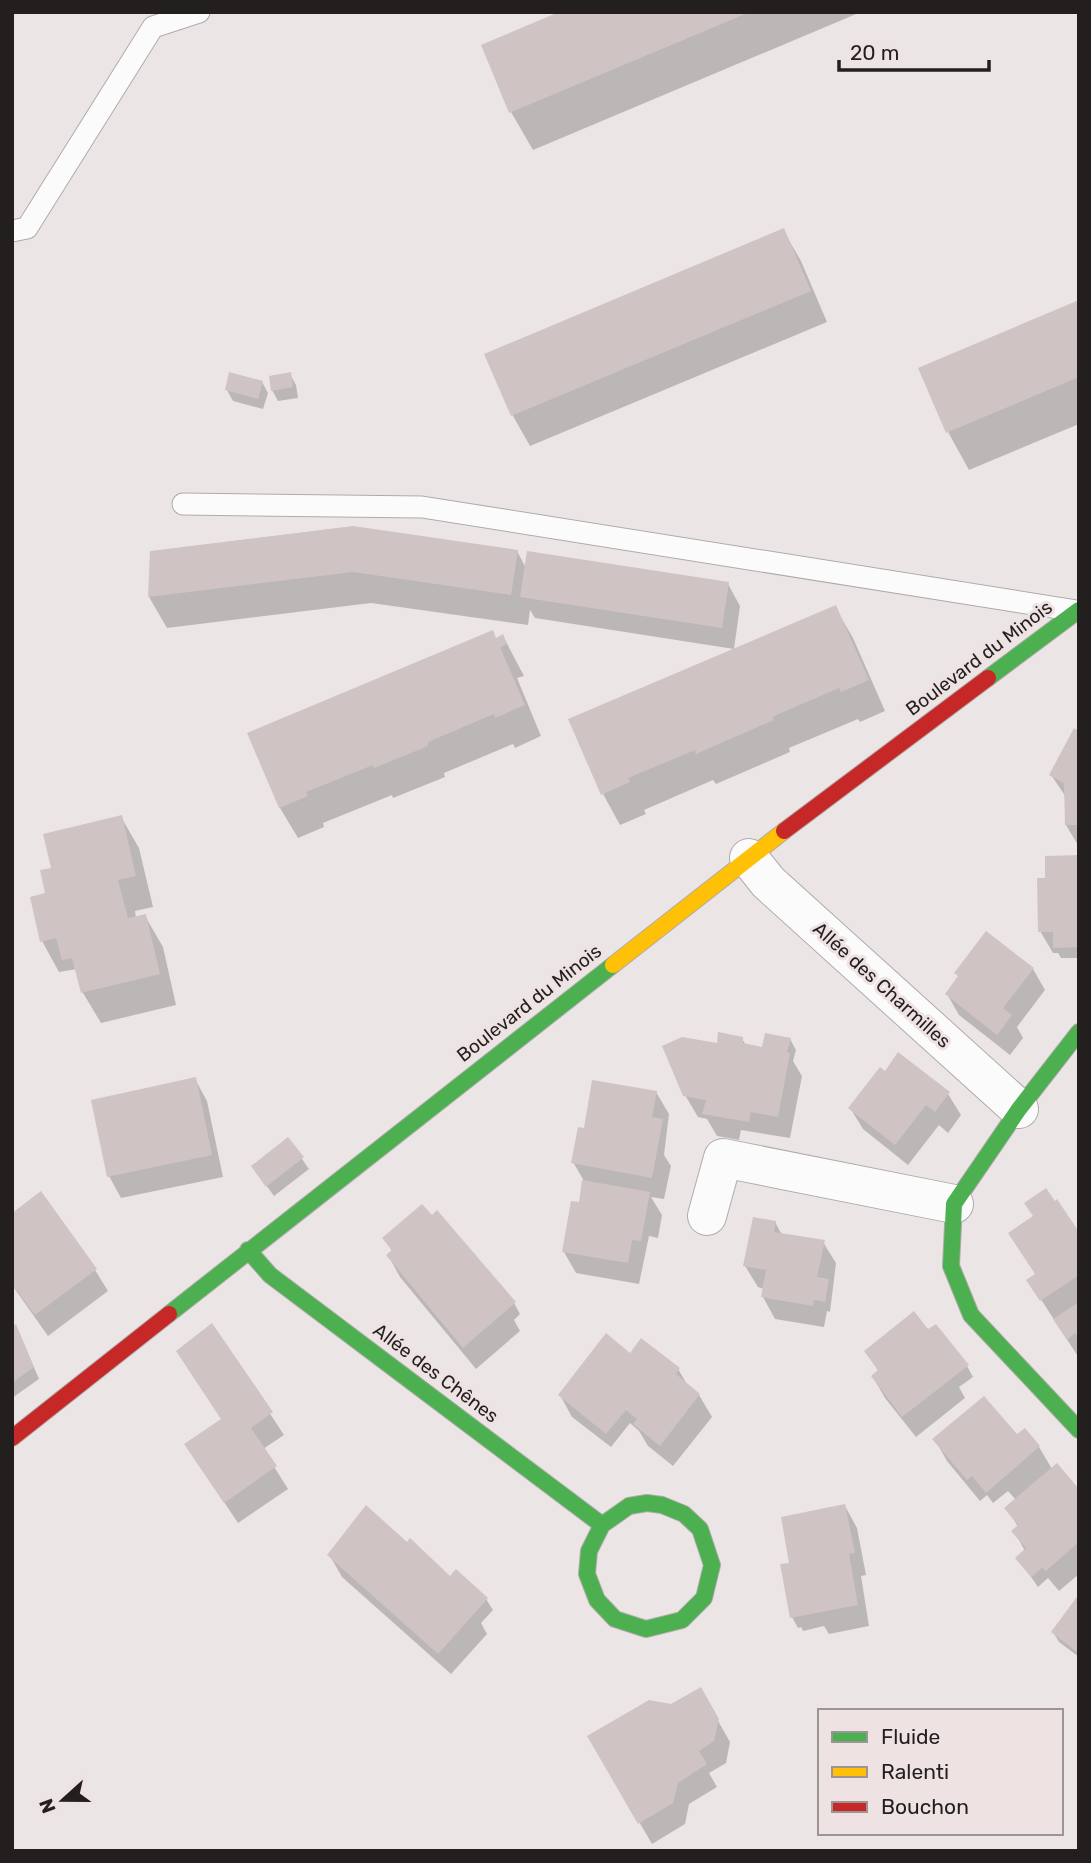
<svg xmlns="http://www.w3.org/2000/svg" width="1091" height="1863" font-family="Rubik,sans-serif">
<rect width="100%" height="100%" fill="#ece5e5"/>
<!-- shadow -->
<path fill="#0003" d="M564,12h297l-328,138 -22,-38z
M783,230l18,31 26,61 -297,124 -17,-30 -26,-61z
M1079,302v122l-110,46 -21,-38z
M290,374l6,11 2,13 -20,3 -6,-11z
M262,382l6,11 -5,16 -30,-8 -6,-11z
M517,551l9,17 202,16 12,22 -6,43 -199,-31 -5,-8 -2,15 -157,-22 -204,25 -18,-31 3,-44z
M835,607l18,31 32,73 -25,11 -2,-3 -69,29 1,4 -74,32 -3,-4 -69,30 2,4 -26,11 -17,-31z
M503,636l21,40 -7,2 24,58 -26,12 -2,-4 -69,29 1,4 -52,21 -1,-3 -69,28 1,4 -26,11 -18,-30 -31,-74z
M1079,733v114l-13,-22v-28l-15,-22z
M121,817l18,31 14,59 -18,4 1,7 9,-2 18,31 13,58 -75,18 -18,-30 -6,-24 -18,3 -17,-31 8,-71z
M1079,857v101h-18l-3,-5h-5l-13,-22 7,-51z
M1033,969l12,21 -28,37 6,11 -13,17 -51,-40 -12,-21 12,-16 -3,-5z
M742,1039l4,6 20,4 24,-10 6,11 -3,11 9,15 -12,62 -49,-8 -2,10 -22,-4 -10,-17 -9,-2 -13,-22 33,-50z
M195,1079l12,22 16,76 -102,21 -12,-22z
M656,1092l13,22 -5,41 7,11 -7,33 -13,-2 11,18 -4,23 -9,-2 -10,48 -63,-11 -12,-21 17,-47 3,-24 -11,-19 12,-32z
M948,1094l13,21 -13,18 -9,-8 -31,40 -45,-36 -13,-21z
M288,1139l21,30 -35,27 -21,-29z
M437,1213l77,90 6,11 -6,6 6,11 -44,38 -76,-92 -12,-22 4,-4 -8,-13 47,-20z
M12,1215l83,55 13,21 -60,45 -36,-51z
M775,1222l7,13 41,7 13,21 -6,49 -3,-1 -3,16 -49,-8 -12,-22 1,-8 -6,-2 -13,-21z
M1079,1235v123l-50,-77z
M212,1325l72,110 -21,14 25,40 -50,34 -52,-78 36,-25 -44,-68z
M12,1329l9,8 18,42 -27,19z
M928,1332l39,34 6,11 -14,10 6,11 -49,39 -31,-39 -12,-21 6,-5 -13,-20z
M630,1355l48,14 10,17 11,9 13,22 -39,49 -25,-20 -9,-15 -9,-8 -19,24 -39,-30 -12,-22z
M1017,1437l22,10 13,22 27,23v82l-20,17 -11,-13 -10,9 -20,-29 7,-7 -11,-20 4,-4 -11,-19 9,-8 -8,-9 -15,12 -6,-8 -7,6 -33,-40 -12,-21z
M845,1506l12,22 9,47 -5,1 8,50 -40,8 -5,-8 -21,5 -2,-4 -3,1 -6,-11 -4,-52z
M407,1544l41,33 38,22 7,11 -12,13 6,11 -36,40 -109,-97 -12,-21z
M1079,1597v60l-20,-15 -6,-10z
M700,1689l30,53 -4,21 -17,10 8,14 -28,17 -4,20 -33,20 -62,-107 81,-31z"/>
<!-- building -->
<path fill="#d0c3c3" d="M559,12h191l-241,101 -28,-68z
M784,228l27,63 -300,125 -27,-62z
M1079,300v77l-133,56 -28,-65z
M229,372l34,9 -5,18 -33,-9z
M291,372l2,15 -22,4 -2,-15z
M353,526l165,24 -7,45 -158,-23 -205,25 2,-46z
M527,551l202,31 -7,46 -202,-31z
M836,605l33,75 -28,12 -2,-4 -67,29 2,3 -78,34 -1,-4 -67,28 2,4 -29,13 -33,-76z
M493,630l3,8 7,-4 4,10 -7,3 25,58 -30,13 -1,-4 -66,28v4l-54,22 -1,-3 -67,27 2,4 -29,12 -32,-75z
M1074,728l5,3v94h-14l-1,-42 -15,-8z
M122,815l14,61 -18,4 10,38 18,-4 14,60 -79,19 -9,-35 -10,2 -6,-22 -16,4 -10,-45 15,-4 -5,-23 11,-2 -8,-34z
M1079,855v92l-26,1v-16h-15l-1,-54h8v-22z
M986,931l48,37 -31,40 9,7 -15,20 -52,-41 13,-18 -4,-3z
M718,1032l25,5v6l19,4 3,-14 26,5 -4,14 3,1 -12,64 -27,-5 -2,10 -47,-8 4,-14 -23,-4 -21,-50 20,-9 35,6z
M898,1052l52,40 -15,20 -9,-7 -31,40 -47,-37 32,-41 5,4z
M196,1077l16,78 -105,22 -16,-77z
M592,1080l65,11 -5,26 11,2 -11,59 -81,-15 7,-36 6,1z
M288,1137l16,20 -38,30 -15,-21z
M582,1180l68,12 -9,49 -9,-1 -4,23 -66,-11 9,-51 8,1z
M1046,1188l9,13 2,-2 22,33v43l-39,26 -14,-21 9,-6 -27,-41 25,-17 -9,-13z
M41,1191l56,78 -62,46 -23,-31v-71z
M422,1204l10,11 5,-5 79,92 -53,46 -77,-93 6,-5 -10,-12z
M753,1217l23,4 -2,11 51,8 -8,37 12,2 -4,23 -11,-2 -1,6 -52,-9 5,-27 -23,-4z
M1079,1302v37l-4,-6 -8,7 -14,-21z
M914,1311l14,18 8,-5 33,41 -67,52 -31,-41 7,-6 -14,-19z
M212,1323l61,89 -22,16 26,38 -53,37 -40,-59 37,-25 -45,-68z
M16,1324l18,43 -22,16v-56z
M606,1333l24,20 11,-15 39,30 -4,6 24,20 -40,52 -27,-22 4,-5 -11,-9 -20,24 -48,-39z
M984,1396l33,38 8,-6 15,18 -54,47 -14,-17 -5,4 -35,-41z
M1057,1463l22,26v53l-33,29 -4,-3 -11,9 -16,-19 11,-10 -15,-17 7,-6 -14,-17z
M845,1504l10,49 -6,1 9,51 -68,13 -10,-54 9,-1 -8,-46z
M366,1505l41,37 3,-4 40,38 6,-7 32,29 -50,56 -111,-99z
M1079,1594v56l-2,2 -26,-20z
M701,1687l18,32 -5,22 -15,10 8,13 -29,19 -5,20 -35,21 -51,-88 62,-36 22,4z"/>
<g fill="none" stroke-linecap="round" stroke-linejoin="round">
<!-- lane casing -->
<g stroke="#b0abab" stroke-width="23">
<path id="lane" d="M12,231l15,-3 126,-201 46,-15
M183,504l239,3 655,104"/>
</g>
<!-- street casing -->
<g stroke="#b0abab" stroke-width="40">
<path id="street" d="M749,858l19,24 251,227
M707,1216l16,-58 231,46"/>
</g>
<!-- fast casing -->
<g stroke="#b0abab" stroke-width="18">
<path id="fast" d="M988,678l91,-68
M1079,1032l-60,77 -65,95 -3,62 20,49 108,115
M248,1250l22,25 332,250 -13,26 -2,23 10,26 18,19 31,10 36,-9 22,-22 8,-33 -12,-36 -16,-15 -22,-9 -15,-2 -18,3 -27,19
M169,1314l444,-349"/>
</g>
<!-- slow casing -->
<g stroke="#b0abab" stroke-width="18">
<path id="slow" d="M613,965l171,-134"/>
</g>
<!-- jam casing -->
<g stroke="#b0abab" stroke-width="18">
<path id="jam" d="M784,831l204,-153
M12,1438l157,-124"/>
</g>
<!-- lane -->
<use href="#lane" stroke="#fcfbfb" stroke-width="21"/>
<!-- street -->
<use href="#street" stroke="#fcfbfb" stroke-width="38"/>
<!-- fast -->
<use href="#fast" stroke="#4caf50" stroke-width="16"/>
<!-- slow -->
<use href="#slow" stroke="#ffc107" stroke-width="16"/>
<!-- jam -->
<use href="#jam" stroke="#c62828" stroke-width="16"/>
</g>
<g text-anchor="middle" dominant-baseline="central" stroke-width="6" stroke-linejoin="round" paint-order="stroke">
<!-- street labels -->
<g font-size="19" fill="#231f1f" stroke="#efe2e2">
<text transform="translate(979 658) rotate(-37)">Boulevard du Minois</text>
<text transform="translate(882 985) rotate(42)">Allée des Charmilles</text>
<text transform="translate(529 1003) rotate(-38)">Boulevard du Minois</text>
<text transform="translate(436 1373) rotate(37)">Allée des Chênes</text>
</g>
</g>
<!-- border -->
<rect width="1091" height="1863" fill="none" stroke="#231f1f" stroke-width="28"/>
<!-- legend -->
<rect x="818" y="1709" width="245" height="126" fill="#efe2e2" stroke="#9d9494" stroke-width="2"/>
<rect x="832" y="1732" width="35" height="10" fill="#4caf50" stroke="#9d9494" stroke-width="2"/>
<text x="881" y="1744" font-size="21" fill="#231f1f">Fluide</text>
<rect x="832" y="1767" width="35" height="10" fill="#ffc107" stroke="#9d9494" stroke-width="2"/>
<text x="881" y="1779" font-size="21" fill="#231f1f">Ralenti</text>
<rect x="832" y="1802" width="35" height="10" fill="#c62828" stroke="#9d9494" stroke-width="2"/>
<text x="881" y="1814" font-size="21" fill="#231f1f">Bouchon</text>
<!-- north arrow -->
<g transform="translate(63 1800) rotate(249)" stroke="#efe2e2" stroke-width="5" paint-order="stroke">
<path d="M0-5L12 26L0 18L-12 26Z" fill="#231f1f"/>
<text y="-10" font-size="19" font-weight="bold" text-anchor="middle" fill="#231f1f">N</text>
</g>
<!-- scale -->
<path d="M839 60v10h150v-10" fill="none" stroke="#231f1f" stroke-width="3.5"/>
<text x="850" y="60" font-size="21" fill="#231f1f" stroke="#efe2e2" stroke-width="5" paint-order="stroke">20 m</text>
</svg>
